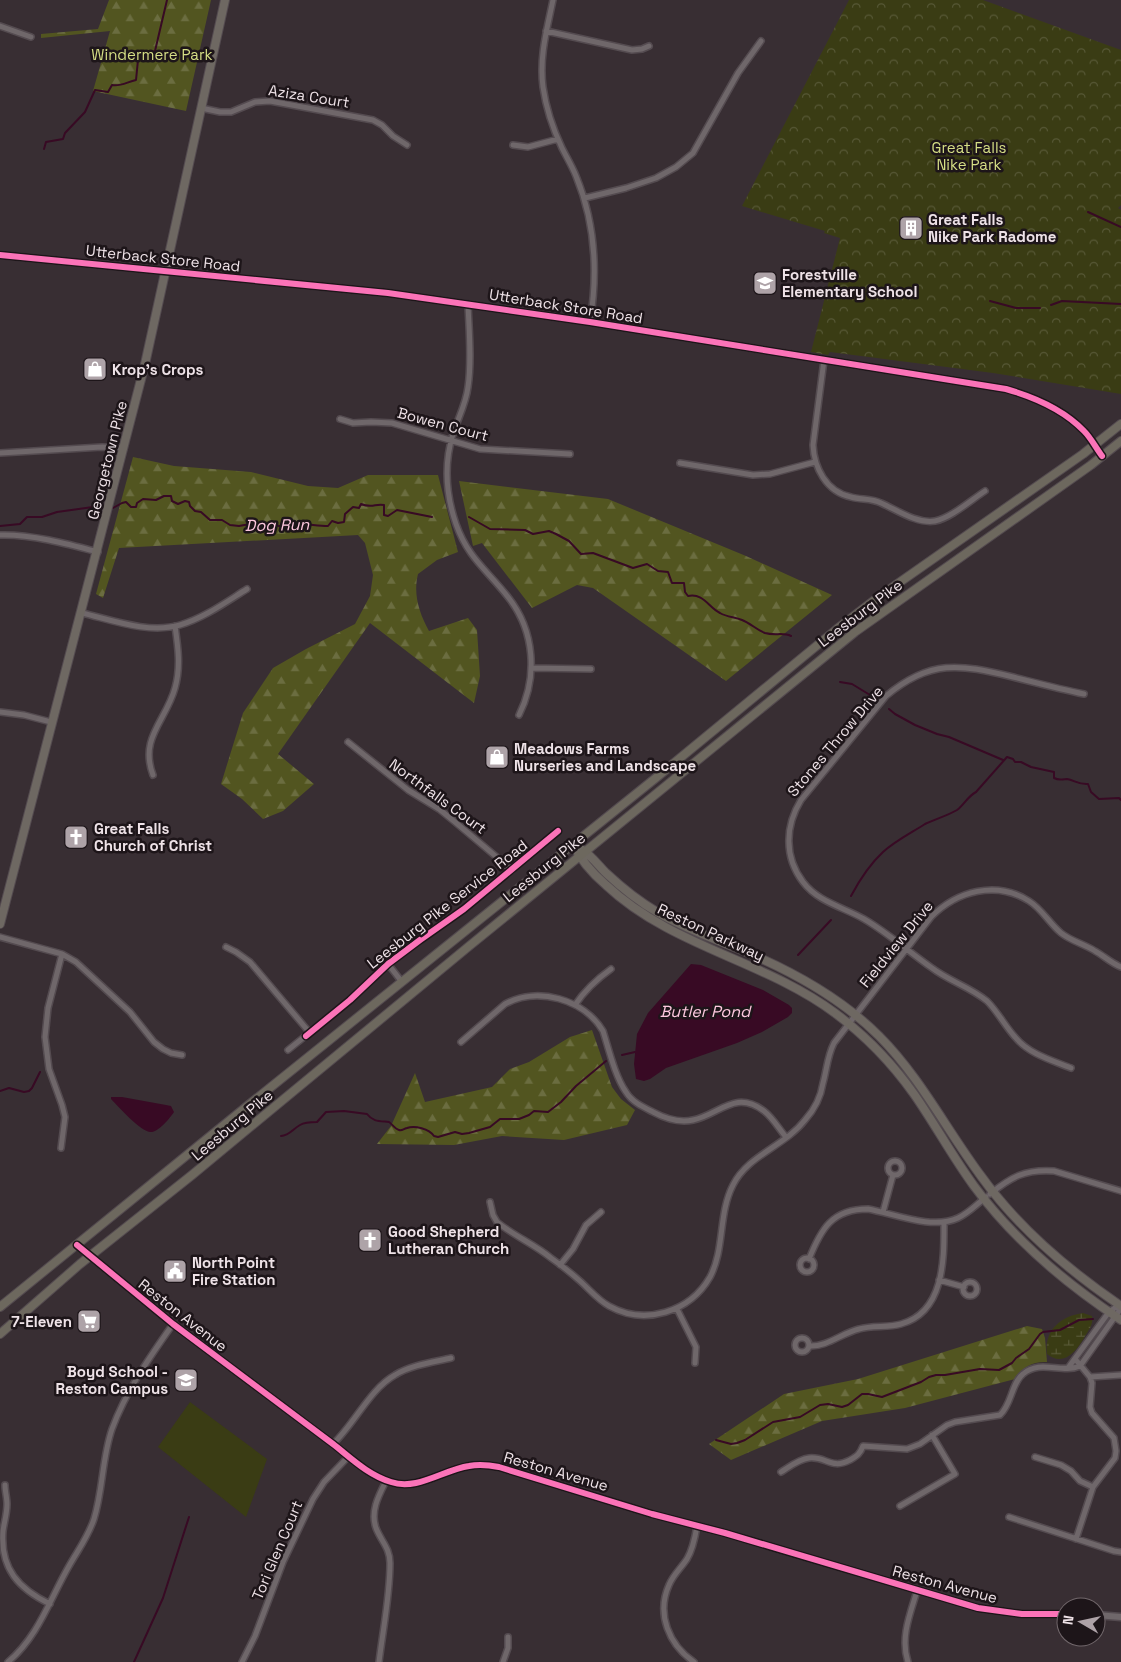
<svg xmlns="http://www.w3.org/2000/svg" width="1121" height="1662" font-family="'Space Grotesk',sans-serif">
<defs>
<pattern id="forest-firs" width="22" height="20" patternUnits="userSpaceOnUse" patternTransform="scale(1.25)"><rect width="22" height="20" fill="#525520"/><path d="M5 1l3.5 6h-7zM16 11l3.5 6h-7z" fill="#6b6d40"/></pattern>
<pattern id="wetland-marsh" width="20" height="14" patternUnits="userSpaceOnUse" patternTransform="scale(1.25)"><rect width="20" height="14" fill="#3a3c14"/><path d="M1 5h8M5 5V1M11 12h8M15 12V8" fill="none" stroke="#575836"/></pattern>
<pattern id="park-crowns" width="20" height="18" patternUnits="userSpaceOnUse" patternTransform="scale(1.25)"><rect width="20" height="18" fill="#3a3c14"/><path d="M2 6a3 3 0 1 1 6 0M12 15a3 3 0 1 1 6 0" fill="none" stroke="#575836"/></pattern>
</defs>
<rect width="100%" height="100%" fill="#382e33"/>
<!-- grass -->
<path fill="#3a3c14" d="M190,1402l77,57 -21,58 -88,-70z"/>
<!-- forest -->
<path fill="url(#forest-firs)" d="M109,0h102l-25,111 -93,-20 17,-60 -69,7v-4l57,-5z
M133,457l41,9 77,6 57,14 30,2 30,-13h70l20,77 -21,8 -19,14c-5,20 1,39 11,57l39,-13 9,12 3,46 -6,27 -104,-80 -92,131 36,30 -31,27 -20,8 -21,-20 -21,-15 22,-71 30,-45 33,-19 49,-25 15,-28 3,-21 -8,-32 -7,-8 -239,13 -16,50 -7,-4z
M459,481l149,18 138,57 86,39 -106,86 -133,-93 -16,-3 -45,23 -50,-65 -9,3z
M592,1030l20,57 9,12 14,11 -8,15 -63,15 -62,-4 -48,9 -77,-1 14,-18 24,-53 10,29 67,-15 18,-18 19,-7 41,-25z
M1027,1326l15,3 3,9 2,24c-14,-1 -25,5 -32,17l-110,29 -83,13 -91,39 -22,-16 75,-50 74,-15z"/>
<!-- wetland -->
<path fill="url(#wetland-marsh)" d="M1083,1313l9,3c2,8 -4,15 -8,22 -8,14 -21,29 -37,16 -3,-24 14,-38 36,-41z"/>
<!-- park -->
<path fill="url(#park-crowns)" d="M849,0h134l138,50v155l-3,3 3,2v184l-128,-21 -163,-21 -2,3 -17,-3 29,-114 -16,-5 1,-2 -83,-25z"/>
<!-- water -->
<path fill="#380a24" d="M691,964l10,1 62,25 26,15 3,3v5l-4,4 -26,15 -25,11 -71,25 -16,11 -6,2 -8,-2 -2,-15 3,-30 11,-21z
M111,1097h11l44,8 5,1 3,6c-4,6 -16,21 -24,20 -10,-1 -31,-25 -39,-33z"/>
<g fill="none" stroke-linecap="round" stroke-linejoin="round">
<!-- stream -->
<path stroke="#380a24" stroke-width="2" d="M44,149l2,-7 17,-3 2,-6 20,-21 10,-22 13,2 4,-7c8,2 15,-3 24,-5l2,-20 17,-9 12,-51
M1088,212l33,15
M990,301l26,7h24
M1051,305l11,-4 59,3
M99,508h4
M113,508l9,-5 4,-1 5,5h5l1,-4 6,-4 13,1 8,-4h7l1,5 6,3 7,-3 4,1 1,4 5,5 6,1 9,8h12l8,5 9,1 11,-2 10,3 16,-2 6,2c15,-6 30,-1 46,-1l4,-5 6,2 6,-1 1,-8 8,-7 6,1 2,-4c12,5 14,-1 23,1v10l4,1 9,-6 35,7
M469,517l21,12 35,1 8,4 16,-3 7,3 13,7 12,13 12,-1 40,15 14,-4 11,7 10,1 4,11h12l1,9 3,4c16,-3 20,11 32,17 7,4 14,4 22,7 8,3 15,10 23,13 10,3 18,-1 26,3
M0,526l20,-2 7,-7h15l15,-5 36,-5
M840,682l12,2 18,11
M889,709l6,5 20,11 22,9 12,3 54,23
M851,896c8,-15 19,-32 32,-44 12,-11 28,-19 42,-28 10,-5 22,-8 32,-14 7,-5 11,-14 19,-18l31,-35 6,2 2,3h6l10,5 23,5v6c6,3 7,1 13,1 7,1 12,6 21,5l3,8 8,7 20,-1 2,2
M798,955l33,-35
M622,1055l13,-3
M0,1091l9,-3 15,4 5,-1 3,-3 8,-16
M281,1136c8,0 12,-7 19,-11 5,-3 11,-3 17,-3l9,-10 18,-1 23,3c6,8 13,7 22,8 3,2 6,7 10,8 3,1 4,-1 8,-2 8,-3 22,1 27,8l4,1 17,-5 7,2 7,-1 21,-6 10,-8h19l10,-4 5,-4 14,1 13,-10 15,-16 30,-25
M716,1440l15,4 6,-1 8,-3 28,-18 27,-5 20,-12 8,-1 14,3 6,-2 14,-11h6l14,3 39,-15 8,-5 7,-2h9l35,-6 19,1 13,-7 4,-5 13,-9 11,-15 3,-2 17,-2 19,-10 14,-1
M134,1662l29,-64 26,-81"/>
<!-- minor casing -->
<g stroke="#544b50" stroke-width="8">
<path id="minor" d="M553,0c-6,29 -14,57 -10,87 3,21 10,42 19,61 5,10 10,18 14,28 19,46 22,97 14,146
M0,26l31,11
M546,31l86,19 10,-1 7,-3
M201,108l19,4h11l24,-10 15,-1 103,19 9,5 11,11 14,9
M513,145l15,2 30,-8
M585,198l41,-10 30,-10 20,-11 17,-14 45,-80 23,-32
M468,304c1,27 4,56 0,83 -2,17 -10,31 -15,47 -9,29 -7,61 3,90 12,34 31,46 52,73 27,34 30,80 11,118
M824,360l-11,85c1,22 13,47 38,52 10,3 20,1 30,6 16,7 36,21 54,18 16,-3 36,-21 50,-30
M340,419l13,4 18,-1 21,1 88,26 90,5
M0,453l102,-6 22,1
M680,463l73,12 17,-1 45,-12
M0,535c31,-1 68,9 98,17
M82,613c30,7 66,21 98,12 24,-7 46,-23 67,-36
M532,668l59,1
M0,712l24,3 27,7
M348,742l60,48 31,19 16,13 57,48
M153,775c-14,-37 13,-54 22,-87 6,-21 3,-41 0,-62
M0,937l62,17 14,8 54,50 24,30 9,7 8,4 11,2
M226,947l10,5 14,10 60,71
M388,964l14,18
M575,1005c10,-15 22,-26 36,-36
M461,1042l44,-38c32,-18 79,-5 98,27 6,19 12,45 23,61 6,10 17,15 27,20 13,7 26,11 40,8 26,-5 42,-31 71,-9 9,7 15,18 22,26
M288,1050l62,-50 38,-36 32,-24 44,-31 94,-78
M1071,1068c-20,-8 -42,-14 -56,-31 -10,-11 -17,-25 -28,-36 -17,-14 -38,-20 -55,-33 -23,-16 -44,-35 -68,-49 -21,-12 -46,-17 -61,-37 -19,-25 -18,-56 -2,-82l85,-104c44,-37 74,-32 127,-19 24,6 47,12 71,17
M61,1148l4,-31 -3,-12 -13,-36 -4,-32 3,-29 14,-54
M888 1168a7 7 0 1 1 14 0a7 7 0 1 1-14 0Z
M990,1194c21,-17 35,-25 64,-23l67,20
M490,1202l3,13 4,7c17,14 37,22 54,36 10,7 20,15 29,23 10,9 18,19 29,25 36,20 81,6 101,-29 15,-28 8,-63 23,-92 15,-30 52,-39 72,-65 9,-10 16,-24 18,-37 4,-14 4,-26 11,-40l97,-126c26,-26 65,-37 98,-16 13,8 20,22 32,32 10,8 23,11 34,18 9,5 16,12 26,16
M883,1212l10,-37
M800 1265a7 7 0 1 1 14 0a7 7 0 1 1-14 0Z
M809,1259c12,-30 23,-50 59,-50 27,5 64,21 90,9 11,-5 19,-14 28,-21
M560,1265l13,-16 13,-24 15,-13
M939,1280l25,7
M963 1289a7 7 0 1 1 14 0a7 7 0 1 1-14 0Z
M677,1309l19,38 -1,16
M795 1345a7 7 0 1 1 14 0a7 7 0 1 1-14 0Z
M809,1346c18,1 33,-13 50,-17 14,-4 29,-1 42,-5 44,-12 43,-66 43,-101
M1076,1360l14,17 2,6 -2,24 2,6 22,25 2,13 -1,7 -22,29 -17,52
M1068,1368l41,-56 10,-7
M1090,1377l31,-2
M333,1444c22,-21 37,-55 62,-69 16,-10 39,-13 56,-17
M1035,1457l26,8 10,6 9,10 13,6
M781,1472c8,-5 18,-13 28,-14 17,-2 22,12 41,2 7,-4 10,-6 13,-14l44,3 13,-5 27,-19 8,-3 45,-7c12,-11 11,-31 23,-41 17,-15 39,0 57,-8l39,-55v-6
M5,1485c0,6 2,13 2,19 0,10 -3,19 -4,27 -3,38 16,58 47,73
M900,1506l55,-32 -23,-39
M1009,1517l105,34 7,1
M8,1662c30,-25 42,-63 61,-96 9,-16 19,-29 25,-47 9,-29 8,-61 18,-90 14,-38 37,-71 61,-105
M242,1662l13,-26 28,-74 30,-63 11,-17 24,-25
M379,1662c4,-33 11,-66 11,-99 0,-15 -9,-22 -14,-35 -6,-17 3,-33 10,-47
M503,1662l5,-14v-11
M694,1662c-25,-17 -38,-48 -25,-77 4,-10 12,-17 18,-26 6,-10 8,-21 10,-33
M908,1662c-8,-24 2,-48 9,-71"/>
</g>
<!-- tertiary casing -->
<g stroke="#544b50" stroke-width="9">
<path id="tertiary" d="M0,255l388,38 202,29 416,67c28,8 57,20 78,42 7,7 12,17 18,25
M77,1245l96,79 160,120c18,14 35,31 58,38 26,9 52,-12 78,-16 10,-2 20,-1 30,1l153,47 73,19 253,75 44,6h44
M1096,1615l25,2"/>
</g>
<!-- primary casing -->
<g stroke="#544b50" stroke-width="10">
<path id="primary" d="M573,844c8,17 19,29 33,41 66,62 158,75 229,128 31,23 57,50 79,81 21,30 38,62 60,92 40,54 91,97 147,134
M581,849c10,6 17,16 25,24 16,15 32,28 51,39 30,18 64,29 96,43 46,20 90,45 126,81 41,41 67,93 102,140 38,53 87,94 140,130
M0,924l145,-560 80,-364"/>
</g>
<!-- trunk casing -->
<g stroke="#544b50" stroke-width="10">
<path id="trunk" d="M0,1307l251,-204 406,-326 180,-148 43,-33 203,-142 38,-30
M0,1334l80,-70 112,-89 276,-228 387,-315 236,-167 30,-24"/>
</g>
<!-- minor -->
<use href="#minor" stroke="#6f676a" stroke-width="5"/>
<!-- tertiary -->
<use href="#tertiary" stroke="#6f676a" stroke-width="6"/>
<!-- primary -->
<use href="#primary" stroke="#6e6862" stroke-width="8"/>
<!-- trunk -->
<use href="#trunk" stroke="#6d685e" stroke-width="8"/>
<!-- cycleway casing -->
<g stroke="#1d1519" stroke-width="9">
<path id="cycleway" d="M0,255l388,38 202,29 416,67c28,8 57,20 78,42 7,7 12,17 18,25
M306,1036l44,-36 38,-36 32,-24 44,-31 94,-78
M77,1245l96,79 160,120c18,14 35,31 58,38 26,9 52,-12 78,-16 10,-2 20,-1 30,1l153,47 73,19 253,75 44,6h44"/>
</g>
<!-- cycleway -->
<use href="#cycleway" stroke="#fb73b8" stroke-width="6"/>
</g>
<!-- icons -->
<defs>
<g id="building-square" transform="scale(1.25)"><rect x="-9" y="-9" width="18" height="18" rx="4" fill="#aea3a8" stroke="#1d1519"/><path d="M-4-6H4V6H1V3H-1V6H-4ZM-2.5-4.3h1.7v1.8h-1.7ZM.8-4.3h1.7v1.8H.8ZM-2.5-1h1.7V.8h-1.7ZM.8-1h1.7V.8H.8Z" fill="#fff"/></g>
<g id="school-square" transform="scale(1.25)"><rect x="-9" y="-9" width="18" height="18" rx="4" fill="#aea3a8" stroke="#1d1519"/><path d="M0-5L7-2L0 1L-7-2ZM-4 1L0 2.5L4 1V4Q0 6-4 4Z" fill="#fff"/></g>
<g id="shop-square" transform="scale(1.25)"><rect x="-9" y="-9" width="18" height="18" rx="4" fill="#aea3a8" stroke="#1d1519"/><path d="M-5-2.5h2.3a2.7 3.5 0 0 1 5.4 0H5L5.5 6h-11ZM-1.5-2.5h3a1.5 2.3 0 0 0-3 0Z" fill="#fff"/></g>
<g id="church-square" transform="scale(1.25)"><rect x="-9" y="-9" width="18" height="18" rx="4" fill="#aea3a8" stroke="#1d1519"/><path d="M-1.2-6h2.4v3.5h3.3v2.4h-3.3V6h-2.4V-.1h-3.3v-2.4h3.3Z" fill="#fff"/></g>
<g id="civic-square" transform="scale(1.25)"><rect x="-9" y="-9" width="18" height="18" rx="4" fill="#aea3a8" stroke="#1d1519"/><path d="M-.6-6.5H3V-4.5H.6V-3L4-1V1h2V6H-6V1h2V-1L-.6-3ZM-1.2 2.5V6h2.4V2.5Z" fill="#fff"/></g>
<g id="supermarket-square" transform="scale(1.25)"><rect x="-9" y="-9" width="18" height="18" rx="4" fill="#aea3a8" stroke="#1d1519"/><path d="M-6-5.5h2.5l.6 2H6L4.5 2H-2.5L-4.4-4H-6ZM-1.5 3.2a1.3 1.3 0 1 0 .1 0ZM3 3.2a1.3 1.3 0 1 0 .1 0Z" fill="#fff"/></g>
</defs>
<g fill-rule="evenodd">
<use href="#building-square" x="911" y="228"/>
<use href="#school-square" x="765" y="283"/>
<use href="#shop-square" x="95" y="369"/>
<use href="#shop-square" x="497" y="757"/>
<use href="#church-square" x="76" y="837"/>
<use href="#church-square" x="370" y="1240"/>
<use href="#civic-square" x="175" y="1271"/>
<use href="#supermarket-square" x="89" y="1321"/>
<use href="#school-square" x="186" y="1380"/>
</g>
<g text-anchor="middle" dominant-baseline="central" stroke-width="5" stroke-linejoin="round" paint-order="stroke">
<!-- park labels -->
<g font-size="15" fill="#d5de85" stroke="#1d1519">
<text x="152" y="54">Windermere Park</text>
<text x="969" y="147">Great Falls<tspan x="969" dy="17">Nike Park</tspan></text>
</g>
<!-- street labels -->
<g font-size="15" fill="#eee2e7" stroke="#1d1519">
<text transform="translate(309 96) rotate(9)">Aziza Court</text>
<text transform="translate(163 258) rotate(6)">Utterback Store Road</text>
<text transform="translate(566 306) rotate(9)">Utterback Store Road</text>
<text transform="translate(443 424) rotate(15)">Bowen Court</text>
<text transform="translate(107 460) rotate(-76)">Georgetown Pike</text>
<text transform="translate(860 613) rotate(-37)">Leesburg Pike</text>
<text transform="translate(835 741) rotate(-50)">Stones Throw Drive</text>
<text transform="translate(438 796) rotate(36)">Northfalls Court</text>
<text transform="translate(544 867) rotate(-39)">Leesburg Pike</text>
<text transform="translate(447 904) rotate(-38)">Leesburg Pike Service Road</text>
<text transform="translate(711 932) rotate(25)">Reston Parkway</text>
<text transform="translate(896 944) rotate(-51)">Fieldview Drive</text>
<text transform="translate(232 1125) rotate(-40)">Leesburg Pike</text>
<text transform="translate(183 1315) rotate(38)">Reston Avenue</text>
<text transform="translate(556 1471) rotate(16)">Reston Avenue</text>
<text transform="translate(277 1550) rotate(-67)">Tori Glen Court</text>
<text transform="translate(945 1584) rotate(15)">Reston Avenue</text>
</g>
<!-- poi labels -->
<g font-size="15" font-weight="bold" fill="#eee2e7" stroke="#1d1519" text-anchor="start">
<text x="928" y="219">Great Falls<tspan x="928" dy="17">Nike Park Radome</tspan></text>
<text x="782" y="274">Forestville<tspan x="782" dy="17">Elementary School</tspan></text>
<text x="112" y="369">Krop's Crops</text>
<text x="514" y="748">Meadows Farms<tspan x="514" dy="17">Nurseries and Landscape</tspan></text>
<text x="94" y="828">Great Falls<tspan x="94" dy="17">Church of Christ</tspan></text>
<text x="388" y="1231">Good Shepherd<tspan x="388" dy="17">Lutheran Church</tspan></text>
<text x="192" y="1262">North Point<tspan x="192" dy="17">Fire Station</tspan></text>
<text x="72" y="1321" text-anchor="end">7-Eleven</text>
<text x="168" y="1371" text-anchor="end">Boyd School -<tspan x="168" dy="17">Reston Campus</tspan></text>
</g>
<!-- water labels -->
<g font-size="16" font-style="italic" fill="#fec8df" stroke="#1d1519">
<text transform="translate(277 525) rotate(-1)">Dog Run</text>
<text x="705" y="1011">Butler Pond</text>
</g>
</g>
<!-- north arrow -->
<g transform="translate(1081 1622) rotate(279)"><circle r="24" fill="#1d1519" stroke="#71676b"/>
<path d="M0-4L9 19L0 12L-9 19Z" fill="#aea3a8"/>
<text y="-8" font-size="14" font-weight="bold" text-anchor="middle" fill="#eee2e7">N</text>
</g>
</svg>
